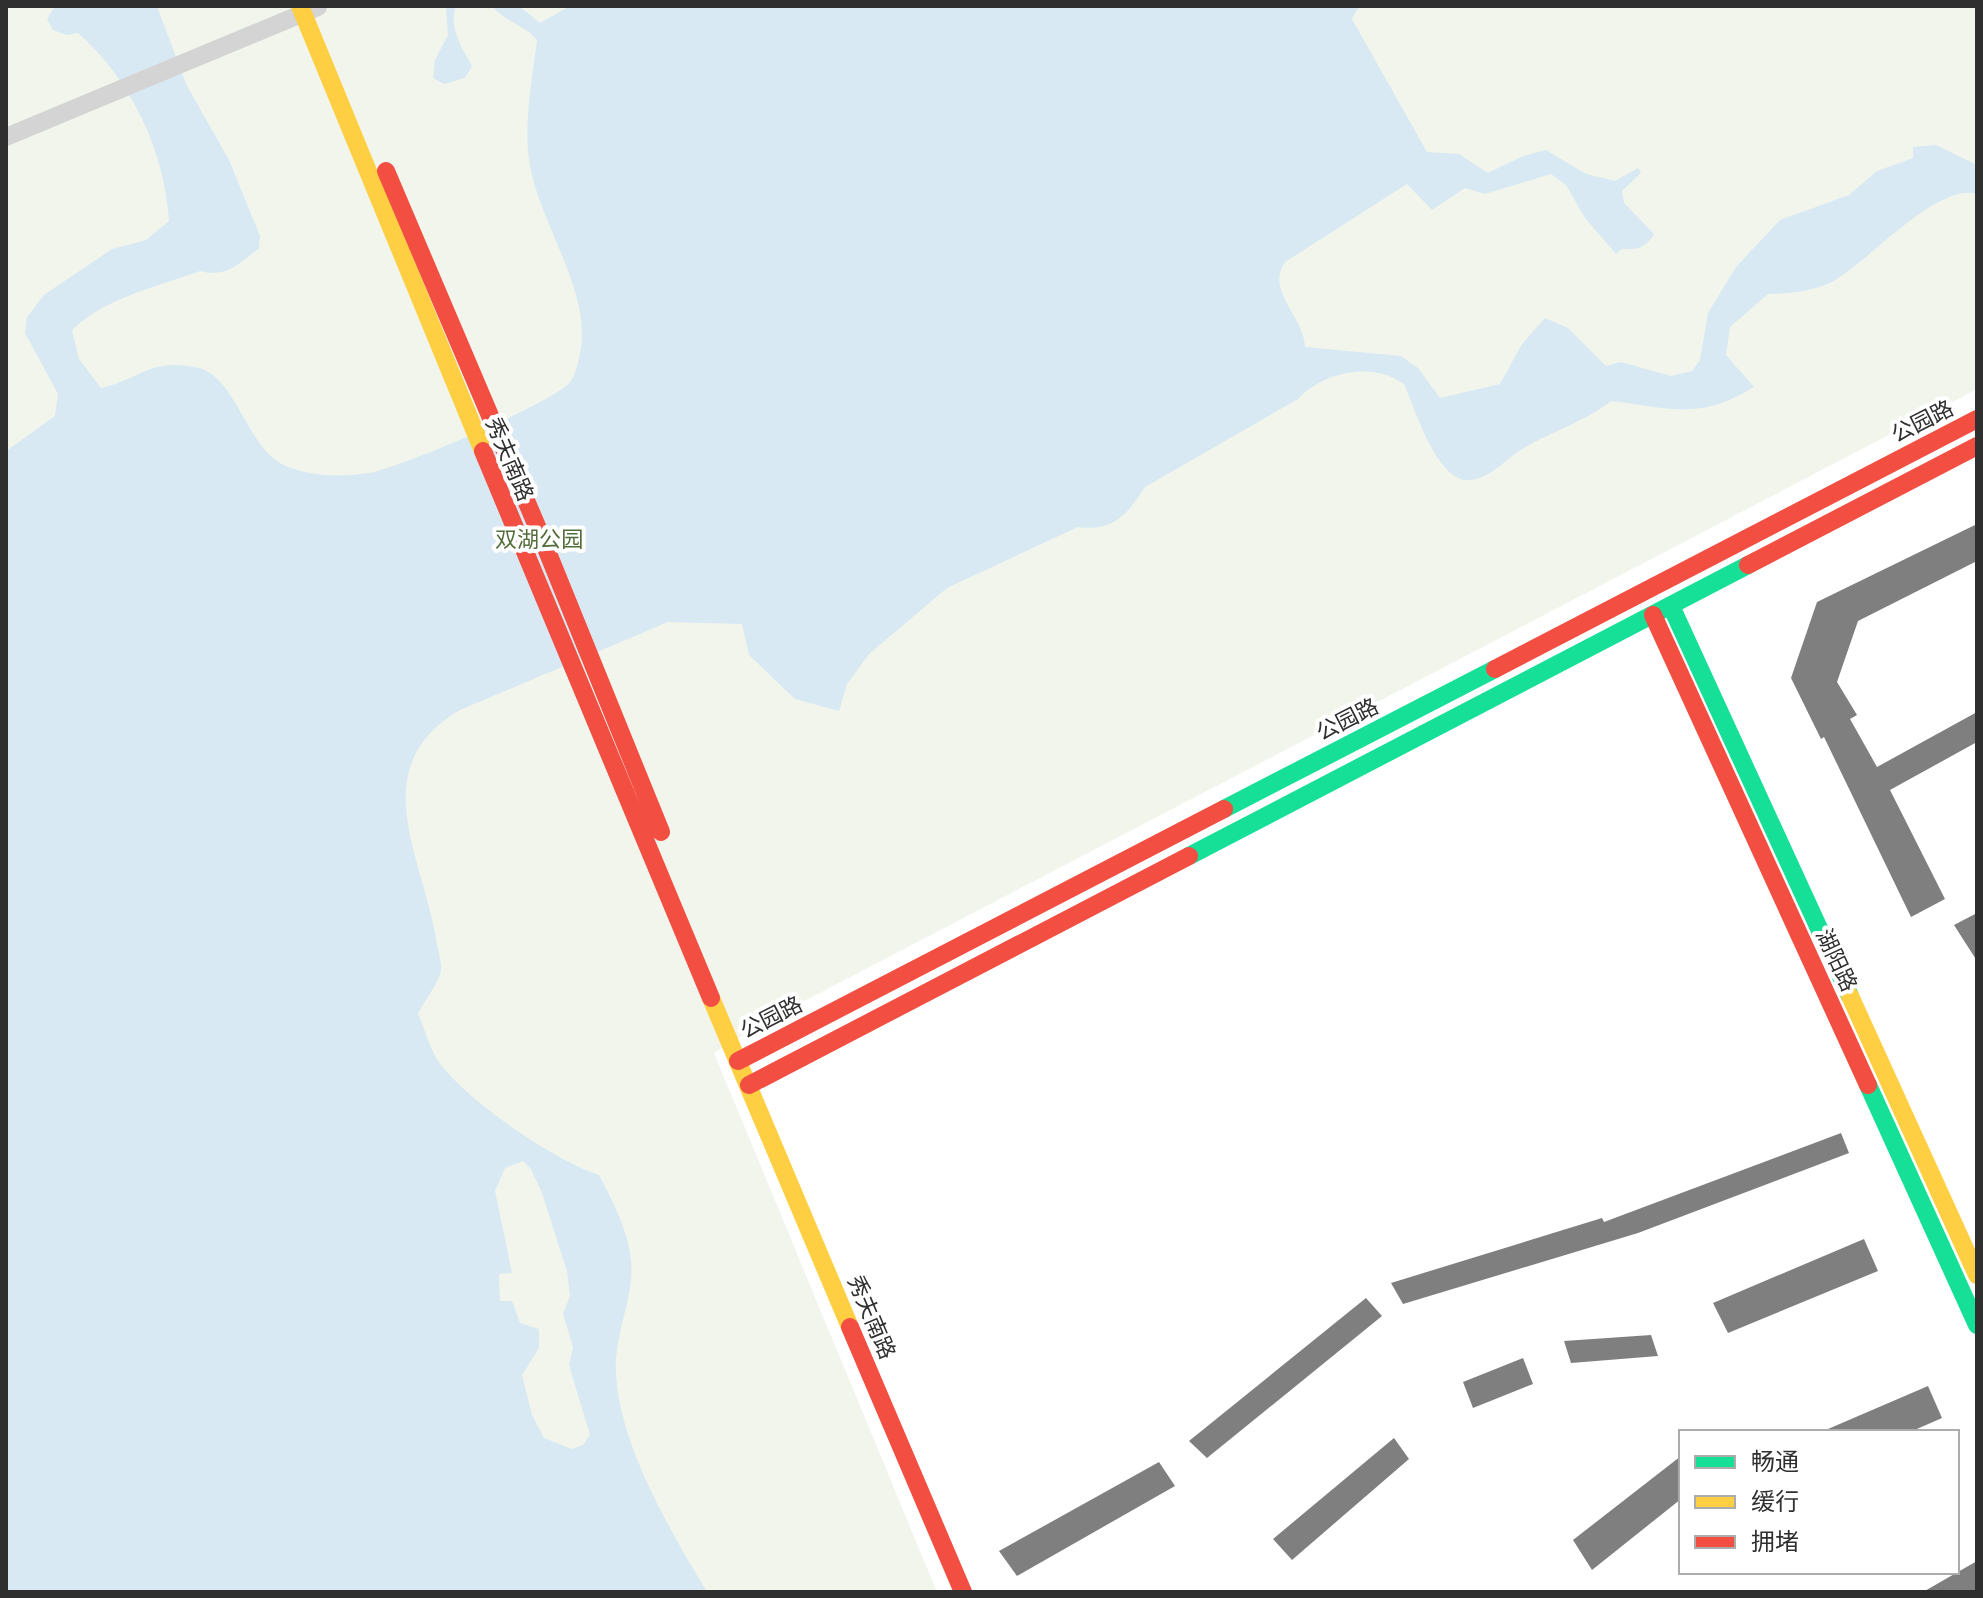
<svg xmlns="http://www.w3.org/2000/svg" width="1983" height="1598" font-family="'Titillium Web','Noto Sans SC',sans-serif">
<rect width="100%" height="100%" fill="#fff"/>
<!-- green -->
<path fill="#f1f5ec" d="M6,6h1971v383l-1209,631 -54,33 223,539h-931z"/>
<!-- water -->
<path fill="#d8e9f3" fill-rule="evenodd" d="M55,6h102l29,78 43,76 31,76 -1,12c-19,16 -34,30 -59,23 -43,16 -94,26 -128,59l7,29 22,29c40,-9 50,-31 98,-20 37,9 49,83 87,98 26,11 55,11 83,7 28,-4 189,-72 202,-92 6,-8 10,-31 11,-41 3,-56 -42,-119 -52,-174 -7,-39 2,-87 7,-126 -13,-15 -33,-19 -45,-34h27l21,17 30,-17h789l-7,13 75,133 32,2 29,19 35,-17 23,-6 40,24 29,7 23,-13 3,5 -19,18 2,12 30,31c-7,13 -17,16 -32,15l-6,5 -31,-36 -19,-33 -15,-11 -66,20 -20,-6 -33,22 -25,-26 -122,78c-20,29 19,54 20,85l96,9 17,12 22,30 60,-14 22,-40 23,-26 23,10 38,38 15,-4 50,14 21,-5 8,-11 8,-47 28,-46 44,-47 69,-25 28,-24 36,-13v-11l23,-2 41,20v29c-41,-12 -111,71 -147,89 -19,8 -42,11 -62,11l-38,33 -4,28 28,32c-56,34 -82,21 -143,14 -26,21 -59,30 -87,47 -18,10 -31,29 -53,32 -33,5 -56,-71 -67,-96 -32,-23 -81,-12 -106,15l-153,88c-18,28 -32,45 -67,40l-131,61 -78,66 -22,30 -8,27 -44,-12 -46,-44 -7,-31 -74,-2 -208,88c-97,57 -37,147 -24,229 1,9 6,22 5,31 -2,13 -17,31 -23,44 7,15 12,37 23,51 31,39 111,94 158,110 16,30 36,69 32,104 -3,32 -17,61 -15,96 4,71 55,157 91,217h-701v-1141l49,-35 3,-22 -33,-61 2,-16 17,-22 68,-46 34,-9 23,-19c-4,-69 -38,-142 -91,-188l-11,2 -14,-5 -6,-11zM523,1161l8,8 11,24 25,78 3,25 -7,18 10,33 -4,18 21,70 -7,10 -11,4 -28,-11 -12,-23 -10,-40 17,-27v-19l-19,-6 -8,-22h-12l-1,-27 13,-1 -17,-82 10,-23z
M446,6h10c-8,21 6,42 16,60l-7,12 -21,6 -11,-6 2,-18 13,-25z"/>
<!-- building -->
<path fill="#7f7f7f" d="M1977,524v37l-119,60 -21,61 20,33 -7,4 27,48 100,-55v30l-87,48 55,109 -34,18 -87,-180 -3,2 -30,-61 26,-76z
M1977,913v48l-23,-36z
M1841,1133l8,20 -211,80 -235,71 -12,-21 211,-65 2,4z
M1864,1239l14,32 -150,62 -15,-30z
M1366,1298l16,18 -175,142 -18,-17z
M1651,1335l7,21 -87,7 -7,-22z
M1523,1358l10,26 -60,24 -10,-26z
M1928,1386l14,32 -32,14h-89z
M1394,1438l15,21 -117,101 -19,-21z
M1681,1456v43l-89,71 -19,-30z
M1159,1462l16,24 -158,90 -18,-25z
M1977,1561v31h-54z"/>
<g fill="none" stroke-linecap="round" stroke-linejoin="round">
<!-- street -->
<path stroke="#d4d4d4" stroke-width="18" d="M6,137l312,-130"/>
<!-- fast -->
<path stroke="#16e098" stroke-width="18" d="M1671,606l179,390
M1224,809l271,-140
M1189,856l559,-291
M1868,1085l109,240"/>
<!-- slow -->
<path stroke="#ffcf43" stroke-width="18" d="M300,6l183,445
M1850,996l127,279
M711,998l139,329"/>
<!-- jam -->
<path stroke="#f24e42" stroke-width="18" d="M386,171l153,360 122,301
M483,451l228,547
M1748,565l229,-119
M1653,615l215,470
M1495,669l482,-250
M738,1061l486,-252
M749,1085l440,-229
M850,1327l113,265"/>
</g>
<g text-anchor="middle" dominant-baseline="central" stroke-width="8" stroke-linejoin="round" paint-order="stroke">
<!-- street labels -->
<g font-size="22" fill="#2f2f2f" stroke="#fff">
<text transform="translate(1922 421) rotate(-27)">公园路</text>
<text transform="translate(510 459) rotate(67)">秀夫南路</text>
<text transform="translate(1347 719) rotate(-27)">公园路</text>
<text transform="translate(1837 960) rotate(65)">湖阳路</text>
<text transform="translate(771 1017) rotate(-27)">公园路</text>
<text transform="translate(872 1317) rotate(67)">秀夫南路</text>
</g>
<!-- park labels -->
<g font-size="22" fill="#536d3a" stroke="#fff">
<text x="539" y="539">双湖公园</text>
</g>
</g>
<!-- border -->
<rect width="1983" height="1598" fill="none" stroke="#2f2f2f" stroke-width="16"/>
<!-- legend -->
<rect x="1679" y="1430" width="280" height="144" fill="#ffffff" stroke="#acacac" stroke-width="2"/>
<rect x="1695" y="1456" width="40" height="12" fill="#16e098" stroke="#acacac" stroke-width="2"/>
<text x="1751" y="1470" font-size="24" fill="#2f2f2f">畅通</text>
<rect x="1695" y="1496" width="40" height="12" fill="#ffcf43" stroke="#acacac" stroke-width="2"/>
<text x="1751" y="1510" font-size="24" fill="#2f2f2f">缓行</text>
<rect x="1695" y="1536" width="40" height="12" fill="#f24e42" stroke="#acacac" stroke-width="2"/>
<text x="1751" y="1550" font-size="24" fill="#2f2f2f">拥堵</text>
</svg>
